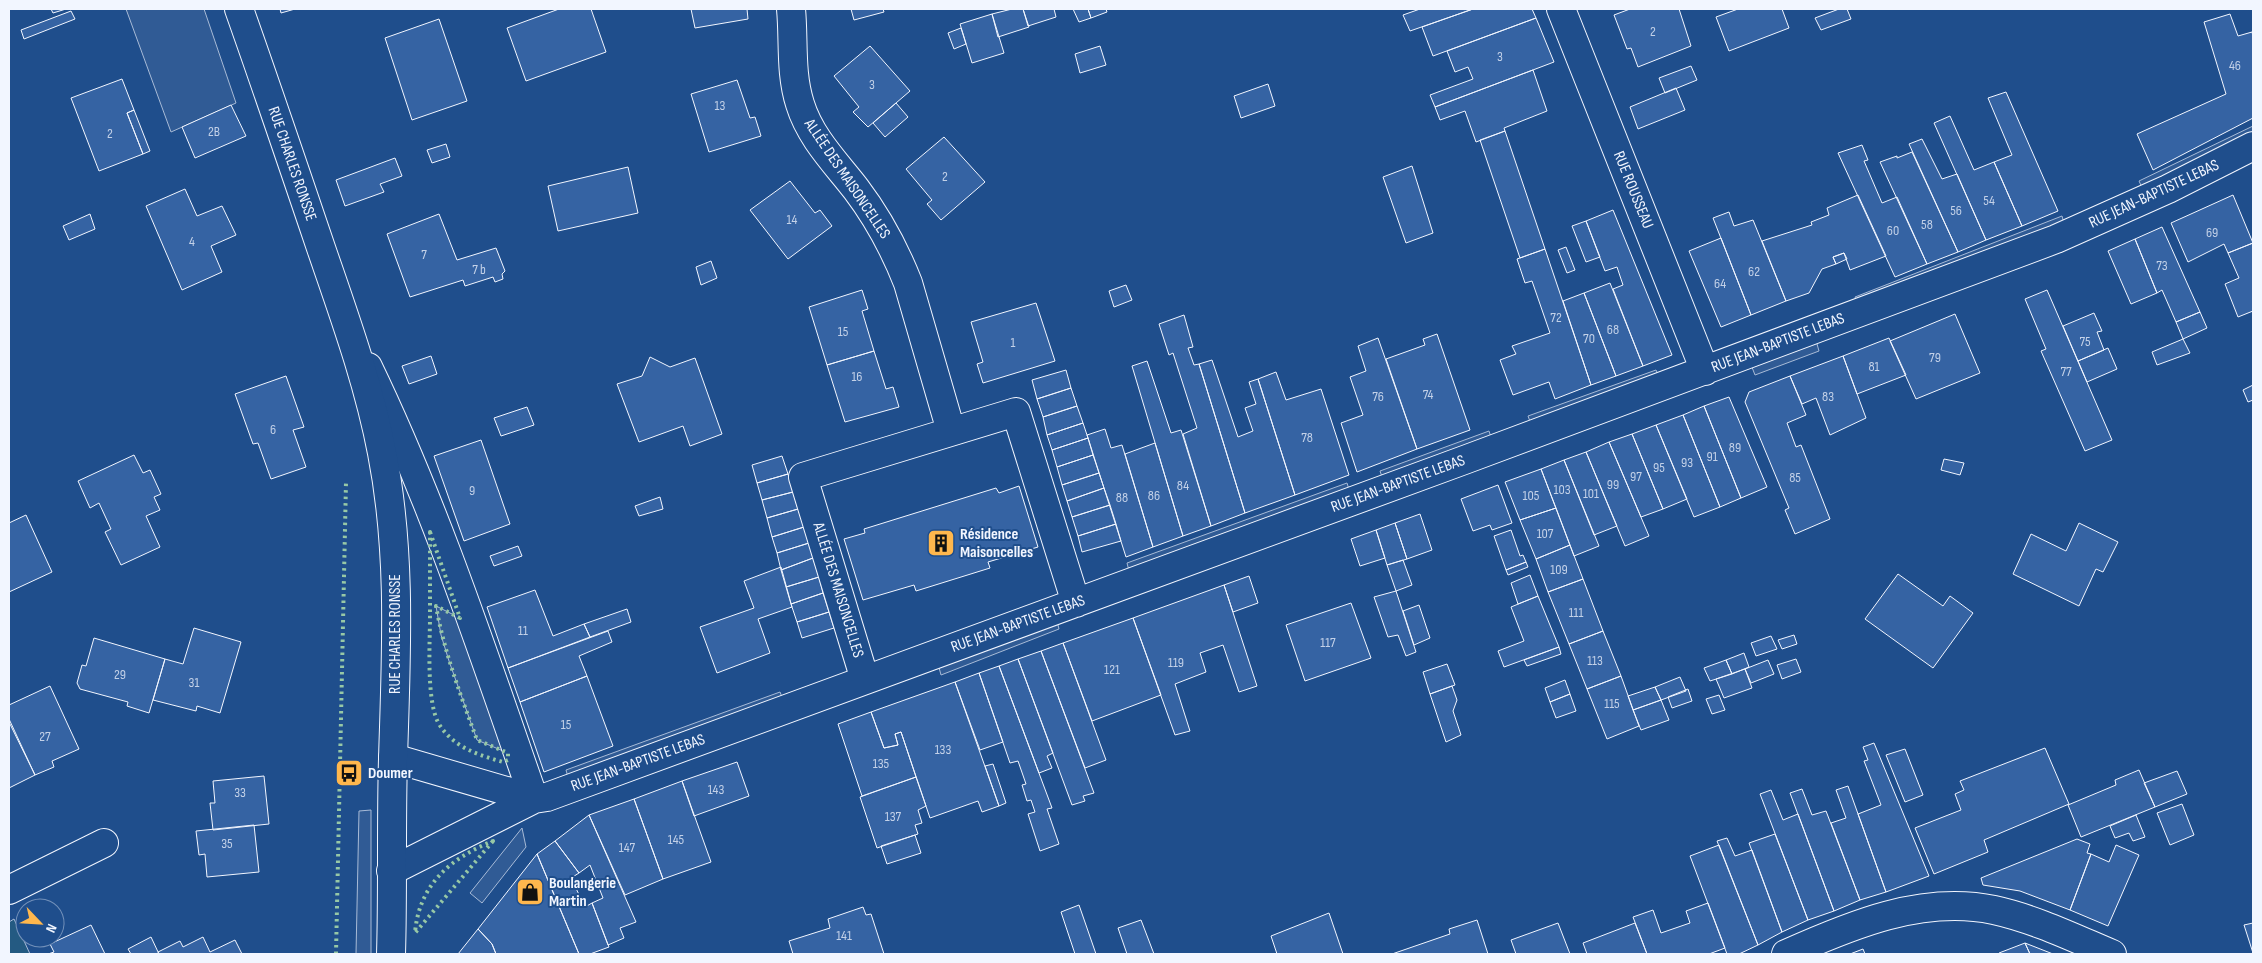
<svg xmlns="http://www.w3.org/2000/svg" width="2262" height="963" font-family="'Sofia Sans Condensed',sans-serif">
<rect width="100%" height="100%" fill="#1f4e8c"/>
<!-- green -->
<path fill="#245a82" stroke="#a8bbd7" d="M14,919l16,35h-21v-32z"/>
<!-- parking -->
<path fill="#305b95" stroke="#a8bbd7" d="M126,9h78l32,94 -65,29z
M2253,126v14l-109,52 -5,-11z
M2062,216l3,11 -206,81 -4,-11z
M1815,337l4,14 -64,24 -5,-13z
M1656,370l4,9 -128,48 -4,-11z
M1489,431l4,13 -109,39 -4,-12z
M1347,483l4,13 -221,79 -3,-12z
M436,606l24,12 48,135 -31,-13 -28,-79 -8,-26z
M1056,617l3,12 -118,46 -4,-15z
M780,692l4,10 -215,79 -3,-11z
M371,810v144h-15l3,-143z
M522,828l4,19 -44,56 -12,-10z"/>
<!-- building -->
<path fill="#3563a3" stroke="#f2f6ff" d="M51,9h15l-13,4z
M280,9h15l-14,4z
M559,9h32l15,43 -80,29 -19,-53z
M691,9h56l1,10 -53,9z
M851,9h32l1,3 -30,8z
M1012,9h11l6,18 -31,10 -6,-23z
M1023,9h31l2,8 -28,9z
M1073,9h15l3,9 -12,4z
M1088,9h18l1,3 -16,6z
M1420,9h53l-63,22 -7,-16z
M1473,9h59l4,9 -103,38 -11,-29z
M1630,9h49l12,37 -53,21 -7,-19 -4,1 -13,-34z
M1738,9h44l7,19 -60,23 -13,-34z
M1839,9h8l4,10 -30,11 -6,-12z
M71,11l4,8 -51,20 -3,-9z
M992,14l12,39 -32,10 -12,-39z
M2230,14l8,22 14,-4 1,4v82l-100,52 -16,-36 89,-40 -22,-72z
M1536,18l18,44 -119,45 -5,-12 43,-16 -5,-12 -13,5 -8,-21z
M439,19l28,82 -55,19 -27,-82z
M961,28l5,16 -12,5 -6,-16z
M870,46l40,45 -42,36 -15,-15 6,-5 -25,-31z
M1100,46l6,19 -26,8 -5,-19z
M1691,66l6,14 -32,13 -6,-15z
M1533,70l14,41 -43,17 1,3 -29,11 -11,-31 -25,9 -5,-13z
M122,79l12,31 -7,3 16,41 -44,17 -28,-73z
M737,80l13,38 5,-1 6,19 -52,16 -18,-58z
M1268,84l7,22 -34,12 -7,-22z
M1676,88l9,22 -47,19 -8,-22z
M2006,92l52,119 -36,15 -28,-64 18,-7 -24,-57z
M896,103l12,14 -23,20 -12,-14z
M231,105l15,31 -51,22 -13,-31z
M134,110l16,41 -7,3 -16,-41z
M1950,116l24,54 20,-8 28,64 -36,14 -52,-117z
M1505,131l40,118 -25,9 -40,-118z
M944,137l41,45 -44,38 -14,-16 5,-4 -26,-31z
M1922,139l20,40 15,-5 29,66 -28,12 -49,-108z
M446,144l4,13 -18,6 -5,-13z
M1862,145l6,15 -4,1 18,42 15,-6 30,67 -32,13 -57,-124z
M1912,152l46,100 -31,12 -47,-102 17,-6v2z
M395,158l7,18 -22,8 4,8 -39,14 -9,-26z
M1412,166l21,67 -27,10 -23,-66z
M628,167l10,46 -80,18 -10,-45z
M790,181l25,32 5,-3 12,16 -44,33 -38,-49z
M185,189l12,27 25,-10 14,29 -25,11 11,26 -40,18 -36,-84z
M1858,195l28,61 -36,14 -6,-17 -11,4 3,7 -14,5 -13,24 -23,8 -24,-60 50,-16 -1,-3 18,-7 -2,-7z
M2233,195l20,48 -25,10 -4,-9 -36,18 -17,-39z
M1613,210l59,145 -29,11 -30,-77 10,-4 -6,-18 -12,4 -19,-50z
M1729,212l5,14 19,-6 33,81 -35,14 -38,-97z
M90,214l5,15 -26,11 -6,-14z
M439,214l18,46 39,-12 9,23 -3,3 1,5 -8,3 -2,-5 -28,9 -2,-6 -53,17 -23,-63z
M1586,221l14,36 -14,5 -14,-36z
M2162,227l38,85 -24,10 -14,-32 -5,3 -22,-54z
M1721,238l30,77 -30,12 -32,-76z
M2135,239l22,54 -26,11 -23,-53z
M2253,243v68l-15,6 -13,-33 14,-6 -11,-25z
M1566,247l9,23 -8,3 -9,-23z
M1545,249l46,136 -36,14 -6,-17 -36,13 -13,-35 16,-6 -4,-8 38,-13 -18,-52 -7,2 -8,-24z
M1844,253l3,6 -11,5 -3,-7z
M711,261l6,17 -16,7 -5,-18z
M1610,283l33,83 -27,10 -32,-83z
M1126,285l6,15 -18,7 -5,-16z
M862,290l6,19 -6,2 12,40 -47,14 -18,-58z
M2047,290l65,150 -27,11 -44,-100 5,-2 -21,-50z
M1584,293l32,83 -25,9 -28,-84z
M1036,303l19,58 -72,22 -6,-19 6,-2 -12,-40z
M2200,312l7,16 -24,11 -7,-17z
M2094,313l8,18 -5,1 7,18 -26,11 -15,-35z
M1955,314l25,59 -64,26 -26,-58z
M1184,315l9,32 -5,1 6,17 5,-1 46,149 -34,13 -28,-92 14,-6 -24,-75 -4,2 -10,-31z
M1437,334l33,96 -53,19 -31,-90 39,-14 -2,-6z
M1378,338l39,111 -60,23 -16,-49 22,-8 -13,-38 16,-6 -8,-25z
M1889,338l17,37 -49,19 -14,-38z
M2183,339l7,14 -33,12 -5,-13z
M2108,348l9,21 -30,13 -9,-21z
M874,351l12,38 7,-2 6,20 -54,15 -18,-57z
M431,356l6,18 -28,10 -7,-18z
M1843,356l23,62 -36,17 -14,-37 -14,6 -12,-28z
M650,357l20,10 25,-9 27,76 -32,12 -7,-20 -44,16 -22,-58 25,-8z
M1212,360l26,77 15,-6 -8,-23 11,-4 -7,-22 9,-3 37,116 -50,18 -46,-149z
M1147,361l24,72 10,-3 30,96 -28,10 -51,-170z
M1066,370l5,18 -34,11 -5,-19z
M1276,372l10,28 35,-11 28,86 -54,20 -37,-116z
M286,376l18,51 -11,3 13,37 -35,12 -13,-36 -5,1 -18,-50z
M1790,376l16,39 -19,8 9,24 5,-2 29,74 -35,15 -10,-24 4,-2 -44,-106 4,-10z
M2253,385v15l-5,2 -5,-12z
M1071,388l6,18 -34,11 -6,-18z
M1729,397l38,90 -26,11 -37,-92z
M1077,406l6,17 -36,12 -4,-18z
M1704,406l37,92 -21,9 -37,-92z
M527,407l7,18 -33,11 -7,-18z
M1683,415l37,92 -26,10 -38,-92z
M1083,423l5,15 -36,12 -5,-15z
M1656,425l31,74 -24,10 -31,-75z
M1105,429l6,19 11,-3 31,102 -27,10 -38,-119 -1,-3z
M1632,434l31,75 -22,8 -32,-75z
M1088,438l5,17 -36,12 -5,-17z
M481,440l29,84 -46,17 -30,-85z
M1609,442l40,94 -24,10 -39,-94z
M1155,443l28,93 -30,11 -28,-93z
M1586,452l31,74 -23,9 -30,-75z
M134,455l9,18 7,-3 11,24 -7,3 6,13 -14,6 14,31 -39,18 -16,-33 6,-3 -12,-26 -9,5 -12,-27z
M1093,455l6,18 -37,12 -5,-18z
M782,456l6,18 -31,9 -5,-18z
M1944,459l20,4 -4,12 -19,-5z
M1564,460l35,86 -25,10 -33,-87z
M1541,469l15,39 -36,12 -15,-38z
M1099,473l5,15 -37,13 -5,-16z
M788,474l5,18 -31,8 -5,-17z
M1498,485l14,38 -20,7 -2,-5 -17,6 -12,-32z
M1019,486l19,61 -50,15 2,6 -74,23 -2,-6 -51,15 -19,-61 21,-6 -1,-4 132,-41 3,5z
M1104,488l6,17 -38,12 -5,-16z
M793,492l5,17 -31,9 -5,-18z
M660,497l3,12 -24,7 -4,-10z
M1110,505l6,19 -38,12 -6,-19z
M1556,508l14,37 -34,14 -16,-39z
M798,509l6,18 -32,10 -5,-19z
M1420,514l12,36 -25,9 -12,-36z
M26,515l26,57 -43,20v-69z
M1395,523l12,36 -20,6 -11,-35z
M2079,523l39,19 -15,30 -7,-3 -17,37 -66,-32 18,-40 35,17z
M1116,524l5,17 -39,11 -4,-16z
M804,527l5,16 -32,10 -5,-16z
M1376,530l9,28 -25,8 -9,-27z
M1511,530l9,26 3,-1 3,7 -20,8 -12,-34z
M809,543l4,15 -32,12 -4,-17z
M1570,545l13,34 -35,13 -12,-33z
M518,546l4,10 -28,10 -4,-10z
M813,558l6,19 -33,10 -5,-17z
M1403,560l9,25 -16,6 -9,-26z
M1526,562l2,5 -20,8 -2,-5z
M781,567l11,40 -34,12 12,34 -53,20 -17,-46 54,-19 -10,-27z
M1898,574l45,32 7,-10 23,17 -40,55 -68,-49z
M1530,575l8,21 -20,8 -7,-21z
M1249,576l9,27 -25,9 -9,-27z
M819,577l4,16 -32,11 -5,-17z
M1583,579l20,52 -34,13 -21,-52z
M1224,585l33,101 -18,6 -16,-47 -23,8 6,19 -31,12 15,47 -15,4 -42,-117z
M535,590l18,46 31,-12 6,13 -82,31 -21,-61z
M1396,591l20,61 -10,4 -8,-21 -10,2 -14,-40z
M823,593l6,19 -32,10 -6,-18z
M1538,596l21,51 -55,20 -6,-16 26,-10 -13,-34z
M1351,603l20,55 -66,23 -19,-56z
M1419,605l11,33 -16,7 -11,-34z
M627,609l4,13 -41,15 -6,-13z
M829,612l5,16 -32,10 -5,-16z
M1133,618l28,77 -69,26 -29,-78z
M194,628l47,14 -21,71 -23,-7 -1,5 -43,-11 12,-41 18,5z
M608,631l4,11 -33,14 8,20 -67,26 -12,-34z
M1603,631l18,45 -34,13 -18,-45z
M1794,635l3,9 -15,5 -4,-9z
M1771,636l6,13 -21,7 -5,-13z
M94,638l71,21 -16,54 -22,-7 1,-4 -48,-13 -3,-6 5,-18 4,1z
M1063,643l43,117 -21,8 -44,-117z
M1559,647l2,7 -34,12 -3,-6z
M1041,651l53,142 -11,3 2,5 -13,4 -54,-146z
M1744,653l5,14 -17,7 -6,-14z
M1018,659l35,94 -6,3 5,12 -13,5 -40,-107z
M1796,659l5,13 -19,7 -5,-14z
M1726,660l6,14 -22,7 -6,-13z
M1768,660l6,14 -23,9 -6,-14z
M1447,664l8,21 -25,9 -7,-22z
M999,666l53,142 -5,1 12,35 -19,7 -12,-37 7,-2 -4,-12 -4,1 -5,-16 4,-1 -8,-23 -8,2 -31,-90z
M1745,669l7,19 -28,10 -8,-19z
M979,673l24,69 -23,8 -25,-68z
M587,676l26,70 -69,26 -24,-70z
M1621,676l18,50 -32,13 -20,-50z
M1680,677l6,14 -25,9 -6,-13z
M1565,680l5,14 -20,8 -5,-14z
M955,682l44,124 -17,6 -4,-11 -48,17 -29,-86 -6,2 3,11 -14,3 -13,-36z
M50,686l29,63 -27,12 2,6 -19,8 -26,-56v-14z
M1452,686l5,14 -4,11 8,24 -15,7 -16,-48z
M1655,687l6,13 -28,10 -5,-14z
M1688,689l4,12 -20,7 -4,-11z
M1570,694l6,17 -20,7 -6,-16z
M1719,695l6,15 -13,4 -6,-15z
M1661,700l8,20 -28,10 -8,-20z
M871,712l13,36 14,-3 -3,-11 6,-2 15,45 -54,19 -24,-72z
M9,722l26,53 -26,13z
M1874,743l55,133 -43,16 -28,-78 23,-9 -17,-44 4,-1 -5,-13z
M2045,748l24,56 -85,36 4,12 -54,22 -19,-46 46,-18 -6,-16 9,-4 -4,-9z
M1905,749l18,46 -18,7 -19,-47z
M737,762l12,34 -55,20 -12,-35z
M993,764l13,39 -7,3 -14,-40z
M2139,770l16,37 -74,30 -13,-32 48,-20 -1,-5z
M2177,771l10,23 -32,13 -11,-24z
M264,776l5,48 -56,6 -3,-27h5l-2,-22z
M916,777l10,29 -8,4 4,13 -7,2 3,9 -41,14 -17,-51z
M682,781l29,81 -48,17 -29,-80z
M1848,786l38,106 -26,8 -29,-77 15,-5 -10,-28z
M1802,789l10,26 14,-4 34,89 -26,11 -44,-118z
M1771,790l12,30 15,-6 36,97 -26,9 -48,-126z
M634,799l29,80 -38,16 -36,-80z
M2182,804l12,31 -24,10 -13,-32z
M589,815l47,107 -16,6 4,10 -16,7 -16,-42 11,-5 -13,-33 -11,8 -24,-32z
M2136,815l9,22 -12,4 -4,-8 -14,5 -5,-12z
M254,825l5,47 -52,5 -2,-23 -6,1 -3,-24z
M1775,834l33,86 -26,12 -33,-89z
M915,835l6,18 -34,11 -6,-18z
M1727,838l8,18 17,-6 30,82 -24,13 -41,-104z
M2077,839l13,5 -3,9 4,1 -21,56 -50,-19 -37,-6 -2,-7z
M555,841l24,32 -8,5 14,29 7,-4 17,44 -19,7h-11l-42,-100z
M1719,845l39,100 -19,9h-12l-37,-98z
M2116,845l23,10 -31,71 -38,-16 21,-56 18,8z
M537,854l42,100h-83l-4,-10 -14,-15z
M1708,903l17,45 -16,6h-62l-14,-37 20,-7 8,23 29,-10 -4,-12z
M1079,905l17,49h-21l-14,-42z
M863,907l3,8 5,-1 13,40h-91l-4,-13 41,-13 -2,-9z
M1329,913l14,41h-66l-6,-18z
M1141,920l13,34h-27l-9,-26z
M1477,920l11,34h-96l58,-20 -1,-5z
M1558,923l12,31h-54l-5,-14z
M1635,923l12,31h-62h2l-4,-11z
M2253,923v30l-9,-28z
M91,925l14,29h-57l6,-2 -4,-8z
M478,929l14,15 4,10h-38z
M151,937l8,17h-28l-3,-5z
M203,937l7,15 25,-12 7,14h-83l-1,-2 22,-11 3,6z
M2025,943l5,11h-31v-1z
M2025,943l28,11h-23z
M1863,949l2,5h-15z"/>
<g fill="none" stroke-linecap="round" stroke-linejoin="round">
<!-- minor casing -->
<g stroke="#f2f6ff" stroke-width="30">
<path id="minor" d="M791,9c3,31 -1,64 9,95 10,33 35,58 56,85 22,29 39,61 52,94l43,148
M1561,9l144,362
M368,367c67,139 115,286 166,432
M865,680l-62,-203 213,-65 60,191
M393,758l141,41
M391,871l143,-72 13,-2 920,-338 589,-220 112,-50 85,-43
M9,890l95,-47
M1786,954c65,-29 136,-59 208,-44 41,9 80,28 118,44"/>
</g>
<!-- secondary casing -->
<g stroke="#f2f6ff" stroke-width="30">
<path id="secondary" d="M239,9c28,79 55,159 82,239 23,67 48,136 61,205 20,102 14,204 11,306 -2,65 0,130 -2,195"/>
</g>
<!-- minor -->
<use href="#minor" stroke="#1f4e8c" stroke-width="28"/>
<!-- secondary -->
<use href="#secondary" stroke="#1f4e8c" stroke-width="28"/>
<!-- hedge -->
<path stroke="#97c8a6" stroke-width="4" stroke-dasharray="2.5 4" stroke-linecap="butt" d="M430,532l30,86 -24,-12c8,46 25,90 41,134l31,13v7l-5,2c-25,-7 -50,-15 -64,-38 -13,-22 -9,-81 -9,-107 0,-28 0,-57 0,-85z
M493,841l-78,92c4,-49 36,-75 78,-92z
M336,954l10,-472"/>
</g>
<!-- icons -->
<defs>
<g id="building-square" transform="scale(1.4375)"><rect x="-9" y="-9" width="18" height="18" rx="4" fill="#ffb74d" stroke="#1f4e8c"/><path d="M-4-6H4V6H1V3H-1V6H-4ZM-2.5-4.3h1.7v1.8h-1.7ZM.8-4.3h1.7v1.8H.8ZM-2.5-1h1.7V.8h-1.7ZM.8-1h1.7V.8H.8Z" fill="#111"/></g>
<g id="bus-square" transform="scale(1.4375)"><rect x="-9" y="-9" width="18" height="18" rx="4" fill="#ffb74d" stroke="#1f4e8c"/><path d="M-5-6H5V4H4V6H2V4H-2V6H-4V4H-5ZM-3.5-4V0h7V-4ZM-3.5 1.2v1.5H-2V1.2ZM2 1.2v1.5H3.5V1.2Z" fill="#111"/></g>
<g id="shop-square" transform="scale(1.4375)"><rect x="-9" y="-9" width="18" height="18" rx="4" fill="#ffb74d" stroke="#1f4e8c"/><path d="M-5-2.5h2.3a2.7 3.5 0 0 1 5.4 0H5L5.5 6h-11ZM-1.5-2.5h3a1.5 2.3 0 0 0-3 0Z" fill="#111"/></g>
</defs>
<g fill-rule="evenodd">
<use href="#building-square" x="941" y="543"/>
<use href="#bus-square" x="349" y="773"/>
<use href="#shop-square" x="530" y="892"/>
</g>
<g text-anchor="middle" dominant-baseline="central" stroke-width="4" stroke-linejoin="round" paint-order="stroke">
<!-- number labels -->
<g font-size="14" fill="#c3d1e8">
<text x="1653" y="31">2</text>
<text x="1500" y="56">3</text>
<text x="2235" y="65">46</text>
<text x="872" y="84">3</text>
<text x="720" y="105">13</text>
<text x="214" y="131">2B</text>
<text x="110" y="133">2</text>
<text x="945" y="176">2</text>
<text x="1989" y="200">54</text>
<text x="1956" y="210">56</text>
<text x="792" y="219">14</text>
<text x="1927" y="224">58</text>
<text x="1893" y="230">60</text>
<text x="2212" y="232">69</text>
<text x="192" y="241">4</text>
<text x="424" y="254">7</text>
<text x="2162" y="265">73</text>
<text x="479" y="269">7 b</text>
<text x="1754" y="271">62</text>
<text x="1720" y="283">64</text>
<text x="1556" y="317">72</text>
<text x="1613" y="329">68</text>
<text x="843" y="331">15</text>
<text x="1589" y="338">70</text>
<text x="2085" y="341">75</text>
<text x="1013" y="342">1</text>
<text x="1935" y="357">79</text>
<text x="1874" y="366">81</text>
<text x="2066" y="371">77</text>
<text x="857" y="376">16</text>
<text x="1428" y="394">74</text>
<text x="1378" y="396">76</text>
<text x="1828" y="396">83</text>
<text x="273" y="429">6</text>
<text x="1307" y="437">78</text>
<text x="1735" y="447">89</text>
<text x="1712" y="456">91</text>
<text x="1687" y="462">93</text>
<text x="1659" y="467">95</text>
<text x="1636" y="476">97</text>
<text x="1795" y="477">85</text>
<text x="1613" y="484">99</text>
<text x="1183" y="485">84</text>
<text x="1562" y="489">103</text>
<text x="472" y="490">9</text>
<text x="1591" y="493">101</text>
<text x="1154" y="495">86</text>
<text x="1531" y="495">105</text>
<text x="1122" y="497">88</text>
<text x="1545" y="533">107</text>
<text x="1559" y="569">109</text>
<text x="1576" y="612">111</text>
<text x="523" y="630">11</text>
<text x="1328" y="642">117</text>
<text x="1595" y="660">113</text>
<text x="1176" y="662">119</text>
<text x="1112" y="669">121</text>
<text x="120" y="674">29</text>
<text x="194" y="682">31</text>
<text x="1612" y="703">115</text>
<text x="566" y="724">15</text>
<text x="45" y="736">27</text>
<text x="943" y="749">133</text>
<text x="881" y="763">135</text>
<text x="716" y="789">143</text>
<text x="240" y="792">33</text>
<text x="893" y="816">137</text>
<text x="676" y="839">145</text>
<text x="227" y="843">35</text>
<text x="627" y="847">147</text>
<text x="844" y="935">141</text>
</g>
<!-- street labels -->
<g font-size="16" fill="#f2f6ff" stroke="#1f4e8c">
<text transform="translate(292 164) rotate(71)">RUE CHARLES RONSSE</text>
<text transform="translate(847 179) rotate(56)">ALLÉE DES MAISONCELLES</text>
<text transform="translate(1633 190) rotate(68)">RUE ROUSSEAU</text>
<text transform="translate(2154 194) rotate(-25)">RUE JEAN-BAPTISTE LEBAS</text>
<text transform="translate(1778 343) rotate(-21)">RUE JEAN-BAPTISTE LEBAS</text>
<text transform="translate(1398 484) rotate(-20)">RUE JEAN-BAPTISTE LEBAS</text>
<text transform="translate(838 590) rotate(73)">ALLÉE DES MAISONCELLES</text>
<text transform="translate(1018 624) rotate(-20)">RUE JEAN-BAPTISTE LEBAS</text>
<text transform="translate(395 634) rotate(-90)">RUE CHARLES RONSSE</text>
<text transform="translate(638 763) rotate(-20)">RUE JEAN-BAPTISTE LEBAS</text>
</g>
<!-- poi labels -->
<g font-size="16" font-weight="bold" fill="#f2f6ff" stroke="#1f4e8c" text-anchor="start">
<text x="960" y="534">Résidence<tspan x="960" dy="18">Maisoncelles</tspan></text>
<text x="368" y="773">Doumer</text>
<text x="549" y="883">Boulangerie<tspan x="549" dy="18">Martin</tspan></text>
</g>
</g>
<!-- border -->
<rect width="2262" height="963" fill="none" stroke="#f2f6ff" stroke-width="20"/>
<!-- north arrow -->
<g transform="translate(40 923) rotate(115)"><circle r="24" fill="#1f4e8c" stroke="#7391ba"/>
<path d="M0-4L9 19L0 12L-9 19Z" fill="#ffb74d"/>
<text y="-8" font-size="14" font-weight="bold" text-anchor="middle" fill="#f2f6ff">N</text>
</g>
</svg>
